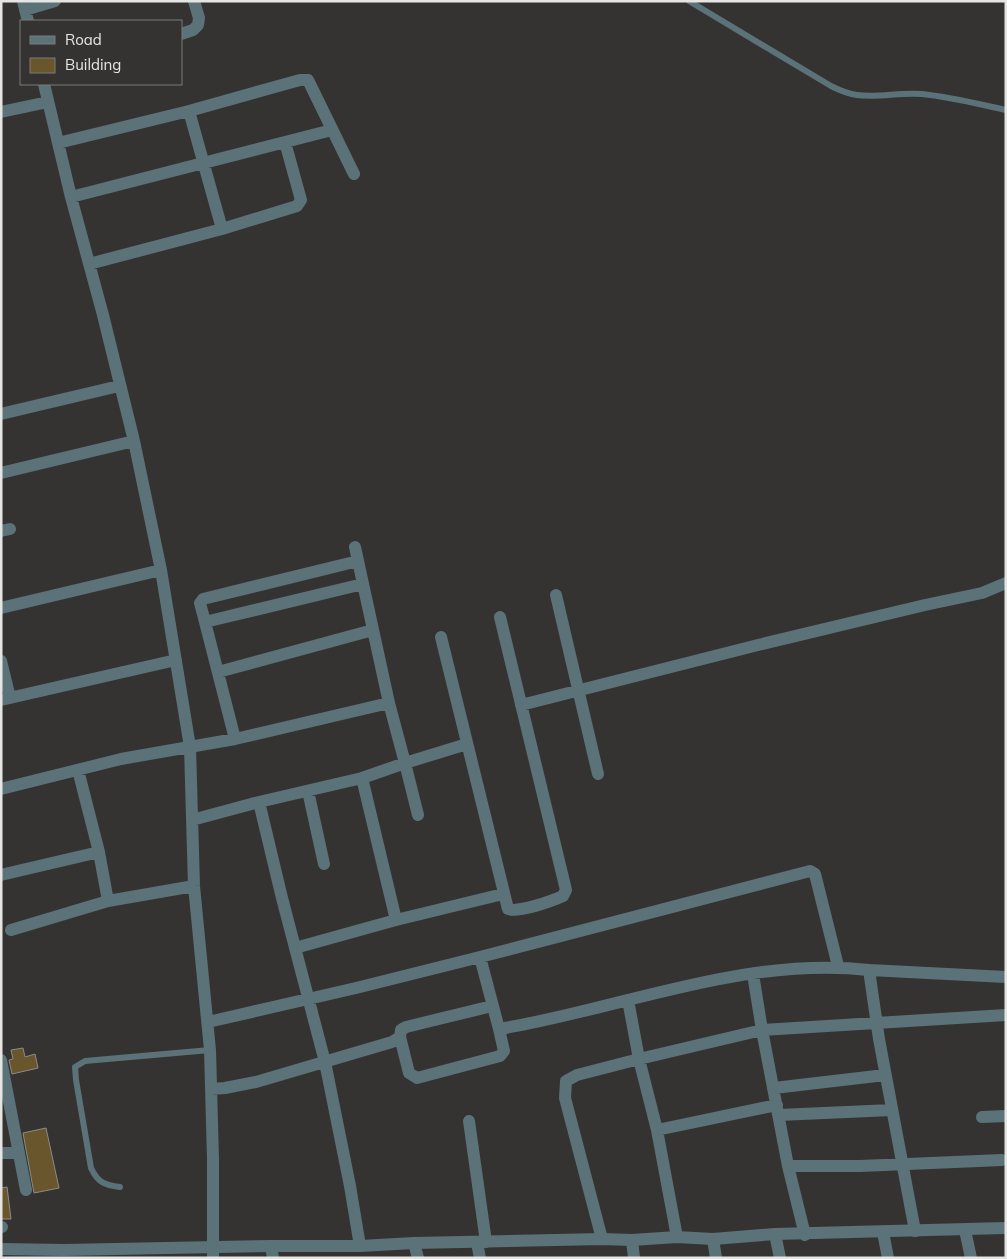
<svg xmlns="http://www.w3.org/2000/svg" width="1007" height="1259" font-family="Mulish,sans-serif">
<rect width="100%" height="100%" fill="#353331"/>
<!-- building -->
<path fill="#6a562c" stroke="#8c8b87" d="M23,1048l2,9 10,-3 3,14 -26,6 -3,-14 4,-1 -2,-9z
M46,1128l13,60 -25,5 -11,-60z
M7,1187l4,32h-10v-31z"/>
<g fill="none" stroke-linecap="round" stroke-linejoin="round">
<!-- service -->
<path stroke="#5b7279" stroke-width="6" d="M689,1l142,85c8,4 17,8 26,9 21,3 43,-3 65,-1 29,3 56,10 84,16
M120,1187c-15,-2 -22,-4 -29,-19l-15,-88 -1,-13 10,-6 125,-11"/>
<!-- minor -->
<path stroke="#5b7279" stroke-width="12" d="M23,1l5,20
M25,10l30,-9
M181,34l12,-4 5,-5 1,-7 -5,-17
M44,84l27,113 32,118 31,126 27,129 29,177 4,139 16,164 3,109v99
M1,112l47,-10
M58,143l131,-32
M71,197l261,-67
M222,229l-33,-118 111,-31h8l46,94
M89,264l133,-35 75,-23 4,-6 -16,-58
M1,414l118,-28
M1,473l133,-32
M1,531l9,-2
M355,547l34,156 16,60 -43,15 -103,24 23,96 43,164 25,124 10,60
M556,595l42,179
M1,608l160,-38
M205,622l-5,-19 3,-4 155,-38
M441,637l67,272c10,4 44,-8 55,-13l3,-6 -66,-273
M1,661l9,37
M218,672l155,-42
M1,700l175,-40
M521,705l237,-60 167,-40 57,-12 24,-10
M235,739l-30,-117 158,-38
M78,770l21,82 9,49
M362,778l34,142
M1,789l120,-30 114,-20 154,-36
M308,791l16,73
M418,815l-13,-52 62,-19
M192,820l67,-18
M1,875l98,-23
M11,930l97,-29 86,-15
M295,948l101,-28 107,-26
M480,957l330,-86 5,3 23,92
M753,974l9,56 26,136 17,69
M208,1022l148,-34 124,-31 19,72c122,-20 243,-73 370,-59
M400,1037l9,36 8,5 83,-22 4,-5 -5,-22
M1,1060l25,130
M774,1088l111,-13
M211,1089l14,-1 31,-6 136,-40 8,-5 1,-7 5,-3 86,-21
M777,1105l-120,25 -18,-71 123,-29 244,-15
M779,1115l113,-5
M982,1117l24,-1
M469,1121l17,121
M657,1130l20,107
M1,1153h18
M788,1166h72l142,-6
M1,1227h1
M965,1230l6,28
M915,1231l-36,-192 -10,-69 137,7
M883,1232l5,26
M775,1234l5,24
M602,1239l-37,-141 1,-17 11,-6 62,-16 -11,-59
M713,1239l3,19
M632,1240l2,18
M414,1243l4,15
M477,1243l3,15
M271,1246l2,12"/>
<!-- tertiary -->
<path stroke="#5b7279" stroke-width="12" d="M1,1249l63,1 207,-4h89l54,-3 188,-4 30,1 45,-3 36,2 62,-5 231,-6"/>
</g>
<!-- border -->
<rect width="1007" height="1259" fill="none" stroke="#e5e5e3" stroke-width="5"/>
<!-- legend -->
<rect x="20" y="20" width="162" height="65" fill="#353331" stroke="#7b7a78"/>
<rect x="30" y="36" width="25" height="8" fill="#5b7279" stroke="#7b7a78"/>
<text x="65" y="45" font-size="15" fill="#e5e5e3">Road</text>
<rect x="30" y="58" width="25" height="15" fill="#6a562c" stroke="#7b7a78"/>
<text x="65" y="70" font-size="15" fill="#e5e5e3">Building</text>
</svg>
